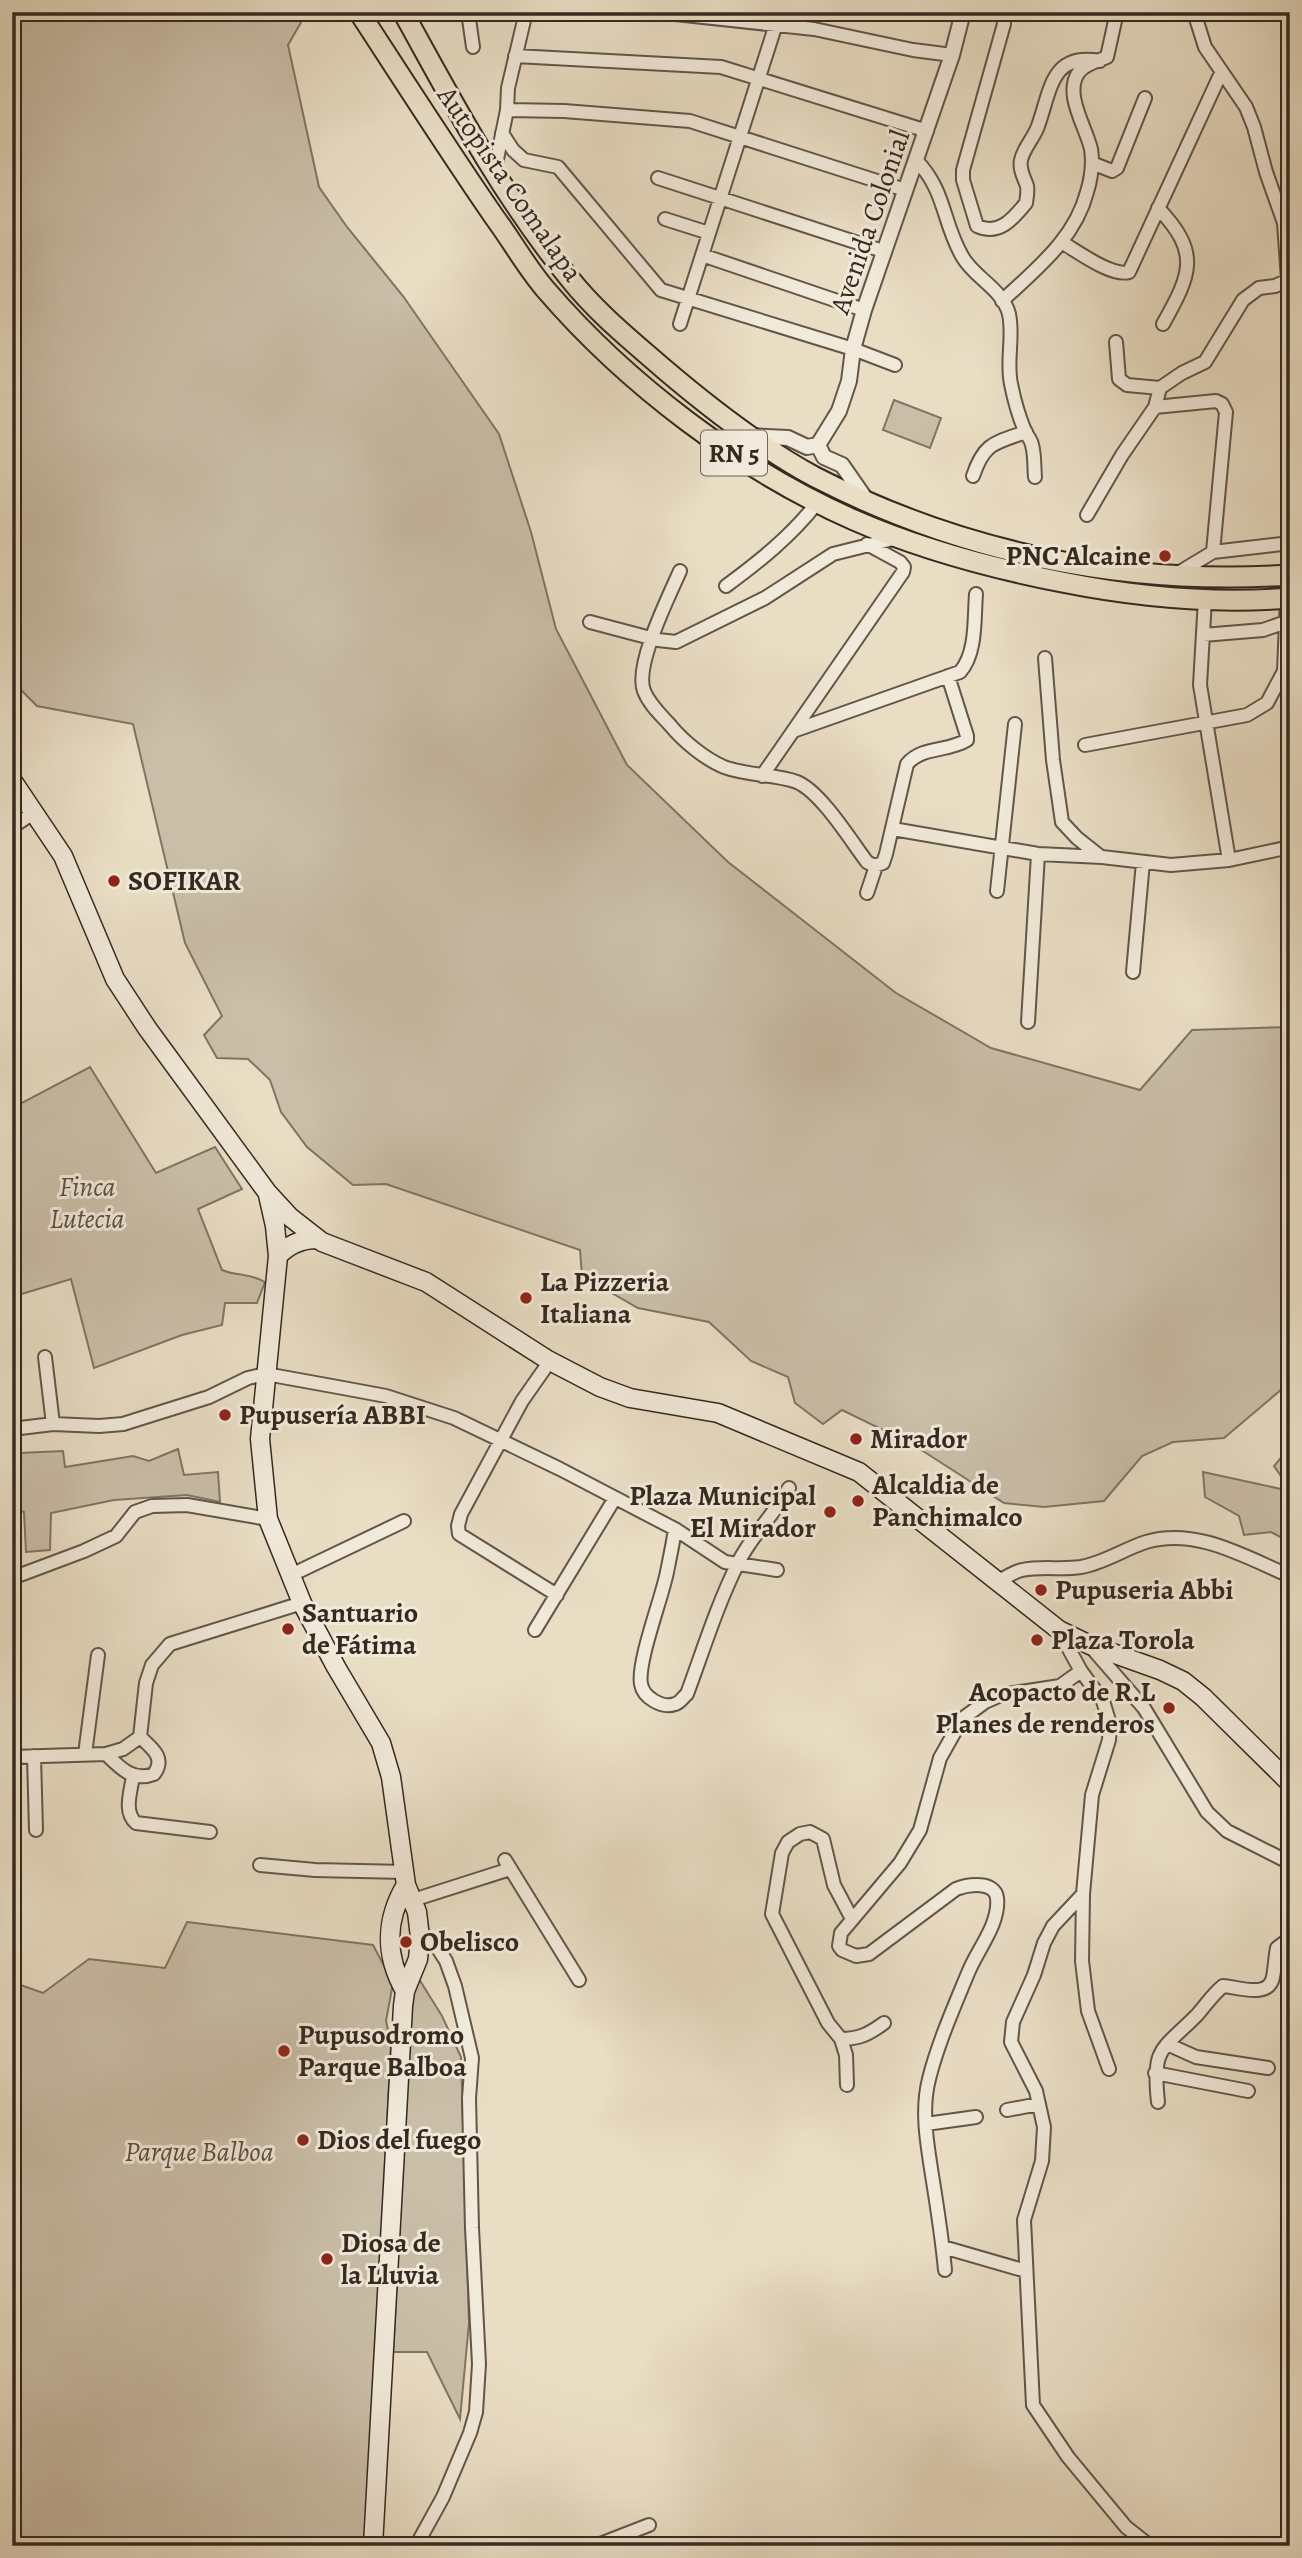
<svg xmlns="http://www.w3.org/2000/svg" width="1302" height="2558" font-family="Alegreya,serif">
<rect width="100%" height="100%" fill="#e9ddc4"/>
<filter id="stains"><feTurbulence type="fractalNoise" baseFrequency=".00286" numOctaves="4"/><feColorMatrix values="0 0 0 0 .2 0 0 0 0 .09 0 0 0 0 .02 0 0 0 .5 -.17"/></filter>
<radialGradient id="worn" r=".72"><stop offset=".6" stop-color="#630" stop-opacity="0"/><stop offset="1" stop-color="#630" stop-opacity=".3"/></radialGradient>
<!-- green -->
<path fill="#cabea8" stroke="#807464" stroke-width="2" d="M12,12h295l-19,33 31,142 28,40 56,69 96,138 32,98 25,97 71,136 101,97 168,131 95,55 149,42 52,-60 98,-3v366l-8,-4 -58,49 -51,4 -31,14 -38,45 -60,6 -40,-4 -92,-59 -70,-34 -19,14 -28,-21 -7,-26 -37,-16 -42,-39 -71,-14 -56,-32 -2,-26 -194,-66 -33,1 -46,-38 -26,-35 -11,-32 -22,-21 -31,-1 -13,-23 18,-19 -37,-73 -52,-219 -96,-18 -25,-25v-287l5,-16 -5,-8z
M894,400l47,18 -11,30 -47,-18z
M90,1067l66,106 59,-26 27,42 -44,20 24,61c17,7 25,2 43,12l-8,21h-32l-3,22 -40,10 -88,33 -23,-89 -59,18v-189z
M12,1440l7,13 44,-2 2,16 68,-11 16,5 29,-12 6,26 34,-3 2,30 -33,-7 -73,5 -63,13 -1,37 -24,2 -2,-40 -12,-4z
M1290,1447v42l-16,-23z
M1203,1472l87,19v51l-19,-10 -27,3 -5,-19 -34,-19z
M187,1922l186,23 20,38 -7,38 5,23 -25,502h-354v-564l31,11 46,-34 76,9z
M419,1979l23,37 19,41 8,266 -9,96 -33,-67h-34l19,-358z"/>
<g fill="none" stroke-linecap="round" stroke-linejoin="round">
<!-- pedestrian casing -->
<g stroke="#62564a" stroke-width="12">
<path id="pedestrian" d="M949,12l13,3"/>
</g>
<!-- minor casing -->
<g stroke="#62564a" stroke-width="16">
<path id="minor" d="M468,12l5,35
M657,12l157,17 99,21 39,5
M1003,12l1,12 -41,146v10l14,46c22,10 36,-7 49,-23 1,-6 2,-12 1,-17 -3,-9 -8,-16 -6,-26 3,-13 13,-22 17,-34 13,-36 13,-74 62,-65
M515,56l206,11 206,64
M507,110l57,1 126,10 215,69
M502,133l11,17 11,10 34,7 103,123 192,59 42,16
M916,160c30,31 26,61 46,96 11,21 41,33 47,58 5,23 -3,47 2,70 3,15 8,33 14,47 2,5 6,8 7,14 3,10 2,22 3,32
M1092,163l20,8 5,-3 28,-70
M494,174l13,-64 1,-22 18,-76
M658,178l225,73
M1158,208c43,45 33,66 5,116
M665,219l44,14
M1063,243c15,9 49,34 66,29l92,-199
M702,255l162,55
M1002,301c34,-32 73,-62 85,-109 4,-13 6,-30 4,-43 -5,-22 -28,-56 -12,-77 6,-8 19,-11 28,-15l10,-45
M680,324l96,-300
M1116,342l3,37 8,6 33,3
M1155,407l61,-6 6,3 4,8 -13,140 -38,23
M973,476c11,-33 21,-33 53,-44
M1087,515l35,-60 33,-48 5,-19 22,-15 23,-11 38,-62 16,-12 16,-2 13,-6 -4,-57 -18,-51 -12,-45 -8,-20 -41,-60 -11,-35
M1213,552l77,-9
M680,571c-11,25 -46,95 -36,120 5,13 16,23 26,34 13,16 35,34 54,42 24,9 52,7 73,15 24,10 54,59 70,80l7,4 9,-3 3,-9 21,-90c15,-18 41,-12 60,-24v-4l-19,-60
M726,586c34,-25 65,-50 91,-83
M1205,599l-5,86 29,175
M590,622l68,18 18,2 89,-44 68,-44 64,-16
M1203,635l60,-5 23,-8
M1045,658l8,102 9,62 15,16 24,19
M796,730l164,-58c17,-19 14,-54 16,-78
M1085,745l162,-30 20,-12 17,-32 3,-73
M762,776l141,-204 1,-5 -4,-5 -33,-18
M12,827l23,-15
M893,829l145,25 64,3 69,8 58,-5 61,-13
M997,891l18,-167
M867,893l9,-27
M1133,972l10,-110
M1028,1022l10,-168
M45,1357l8,67
M550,1361l-28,40 -61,113 -3,12 1,8 98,61
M12,1429l41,-5 46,2 24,-2 86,-27 39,-19 18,-4 77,14 43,8 68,22 106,51 115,60 50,33 52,8
M675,1529c-2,14 -5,28 -8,43 -5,26 -30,90 -26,112 2,13 21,25 34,20 5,-1 8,-7 12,-10 16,-43 30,-89 51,-131 13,-27 36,-48 51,-75
M289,1576l115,-55
M12,1578l72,-27 32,-15 19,-24 17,-6 35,-1 81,14
M997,1582c8,-4 16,-10 25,-12 19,-4 39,0 59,-3 23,-4 43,-18 65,-25 50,-15 99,15 144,34
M535,1630l80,-132
M1059,1631l22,40 22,30 7,23 -1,16 -17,55 -9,99 -1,67 6,50 21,58
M1091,1647l53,61 63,104 20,19 63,32
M85,1754l13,-99
M106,1754c14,14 27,28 48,20 12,-16 -2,-26 -14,-37
M34,1756l2,74
M12,1757l94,-3 17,-5 17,-12 6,-54 6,-18 18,-21 132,-41
M133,1776c-2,15 -10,36 3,47l74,9
M505,1860l74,120
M260,1865l55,5 90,2
M1083,1894l-30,32 -9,17 -10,32 -21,47 -2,20 25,49 8,36 -2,34 -18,59 9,185 35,52 58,70 24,19
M413,1900l97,-31
M852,1919l-18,-34 -11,-46 -13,-7 -10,2 -12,8 -6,11 -10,61 56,109 13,16c18,0 28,-5 43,-16
M841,2039l5,16 1,30
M1167,2044l29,13 72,11
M1155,2073l93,18
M1158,2102c-6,-55 3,-51 39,-87 9,-10 15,-20 26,-29 15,1 46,13 50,-9 2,-10 2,-19 4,-29l8,-6 5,-1
M1007,2110l32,-6
M926,2124l50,-7
M943,2247l83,24
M945,2270c-3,-32 -8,-64 -13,-95 -5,-32 -11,-65 -3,-96 9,-36 25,-72 39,-106 9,-23 32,-49 29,-75 -2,-17 -28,-14 -41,-9l-87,65 -13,2 -14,-6 -3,-4 2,-13 59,-70 20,-33 20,-72 22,-39 23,-17 16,-7 59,-9 21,-15
M416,2546l27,-49 27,-64 6,-21 3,-48 -7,-136 -3,-130 3,-40 -17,-72 -9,-25 -9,-14 -17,-10
M595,2546l54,-21"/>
</g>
<!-- tertiary casing -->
<g stroke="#62564a" stroke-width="18">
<path id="tertiary" d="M749,436l39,2 19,9 11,-2 21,-34 10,-30 4,-32 11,-39 88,-255 11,-43
M818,445l6,12 18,8 25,36"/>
</g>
<!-- secondary casing -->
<g stroke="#352921" stroke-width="21">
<path id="secondary" d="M12,780l51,76 52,123 32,49 120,164 23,25 32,25 104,40 122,78 52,27 30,11 88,15 141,59 200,158 31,15 70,25 23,11 20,16 87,86
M268,1195l7,31 3,30 -18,183 8,80 34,84 34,64 45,76 10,34 15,108 11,27 3,25 -2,22 -13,32 -2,15 -30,540
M278,1256c11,-12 23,-17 39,-17
M405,1991c-20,-35 -20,-71 1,-106"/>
</g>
<!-- trunk casing -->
<g stroke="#352921" stroke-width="23">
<path id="trunk" d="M359,12c45,69 89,138 136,206 17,23 32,50 51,72 81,94 194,180 308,230 66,29 137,48 208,62 75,15 152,22 228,16
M403,12c51,93 100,185 167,267 27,34 62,62 94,90 47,40 97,79 151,108 148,76 309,109 475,98"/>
</g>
<!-- pedestrian -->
<use href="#pedestrian" stroke="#f1e9d9" stroke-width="9"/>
<!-- minor -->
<use href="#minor" stroke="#f1e9d9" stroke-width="12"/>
<!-- tertiary -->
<use href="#tertiary" stroke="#f1e9d9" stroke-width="14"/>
<!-- secondary -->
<use href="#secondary" stroke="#f1e9d9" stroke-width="18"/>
<!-- trunk -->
<use href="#trunk" stroke="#e9ddc4" stroke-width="19"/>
</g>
<!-- markers -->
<g fill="#8f2418" stroke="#f1e9d9" stroke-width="2.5">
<circle cx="1165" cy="556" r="7"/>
<circle cx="114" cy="881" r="7"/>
<circle cx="526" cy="1298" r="7"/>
<circle cx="225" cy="1415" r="7"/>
<circle cx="856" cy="1439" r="7"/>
<circle cx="858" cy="1501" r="7"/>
<circle cx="830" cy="1512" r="7"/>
<circle cx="1041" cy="1590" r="7"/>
<circle cx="288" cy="1629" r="7"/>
<circle cx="1037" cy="1640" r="7"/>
<circle cx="1169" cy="1708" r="7"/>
<circle cx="406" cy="1942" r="7"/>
<circle cx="284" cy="2051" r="7"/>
<circle cx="303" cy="2140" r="7"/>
<circle cx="327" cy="2259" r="7"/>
</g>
<g text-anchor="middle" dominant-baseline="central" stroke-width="6" stroke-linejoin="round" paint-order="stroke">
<!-- shield labels -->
<rect fill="#f1e9d9" stroke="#6d6358" stroke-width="2" x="701" y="430.5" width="66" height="45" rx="5"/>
<g font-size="26" font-weight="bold" fill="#352921">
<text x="734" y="453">RN 5</text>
</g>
<!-- street labels -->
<g font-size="28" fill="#352921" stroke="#f1e9d9">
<text transform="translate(510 184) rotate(55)">Autopista Comalapa</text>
<text transform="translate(870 222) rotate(-71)">Avenida Colonial</text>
</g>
<!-- poi labels -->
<g font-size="28" font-weight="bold" fill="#352921" stroke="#f1e9d9" text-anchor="start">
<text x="1151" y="556" text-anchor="end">PNC Alcaine</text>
<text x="128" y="881">SOFIKAR</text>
<text x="540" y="1282">La Pizzeria<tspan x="540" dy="32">Italiana</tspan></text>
<text x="239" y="1415">Pupusería ABBI</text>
<text x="870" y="1439">Mirador</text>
<text x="872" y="1485">Alcaldia de<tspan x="872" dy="32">Panchimalco</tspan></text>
<text x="816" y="1496" text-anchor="end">Plaza Municipal<tspan x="816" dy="32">El Mirador</tspan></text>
<text x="1055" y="1590">Pupuseria Abbi</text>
<text x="302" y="1613">Santuario<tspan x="302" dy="32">de Fátima</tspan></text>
<text x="1051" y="1640">Plaza Torola</text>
<text x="1155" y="1692" text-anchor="end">Acopacto de R.L<tspan x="1155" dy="32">Planes de renderos</tspan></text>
<text x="420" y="1942">Obelisco</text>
<text x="298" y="2035">Pupusodromo<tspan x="298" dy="32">Parque Balboa</tspan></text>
<text x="317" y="2140">Dios del fuego</text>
<text x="341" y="2243">Diosa de<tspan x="341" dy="32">la Lluvia</tspan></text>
</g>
<!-- park labels -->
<g font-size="28" font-style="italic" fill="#5a4e43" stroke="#f1e9d9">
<text x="87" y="1187">Finca<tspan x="87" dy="32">Lutecia</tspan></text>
<text x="199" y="2152">Parque Balboa</text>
</g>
</g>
<!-- margin -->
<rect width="1302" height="2558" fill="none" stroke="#e9ddc4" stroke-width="42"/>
<rect x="14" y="14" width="1274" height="2530" fill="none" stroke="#352921" stroke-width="3.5"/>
<rect x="21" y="21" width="1260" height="2516" fill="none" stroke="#352921" stroke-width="2"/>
<rect width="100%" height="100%" filter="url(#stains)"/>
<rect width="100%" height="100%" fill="url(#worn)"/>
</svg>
